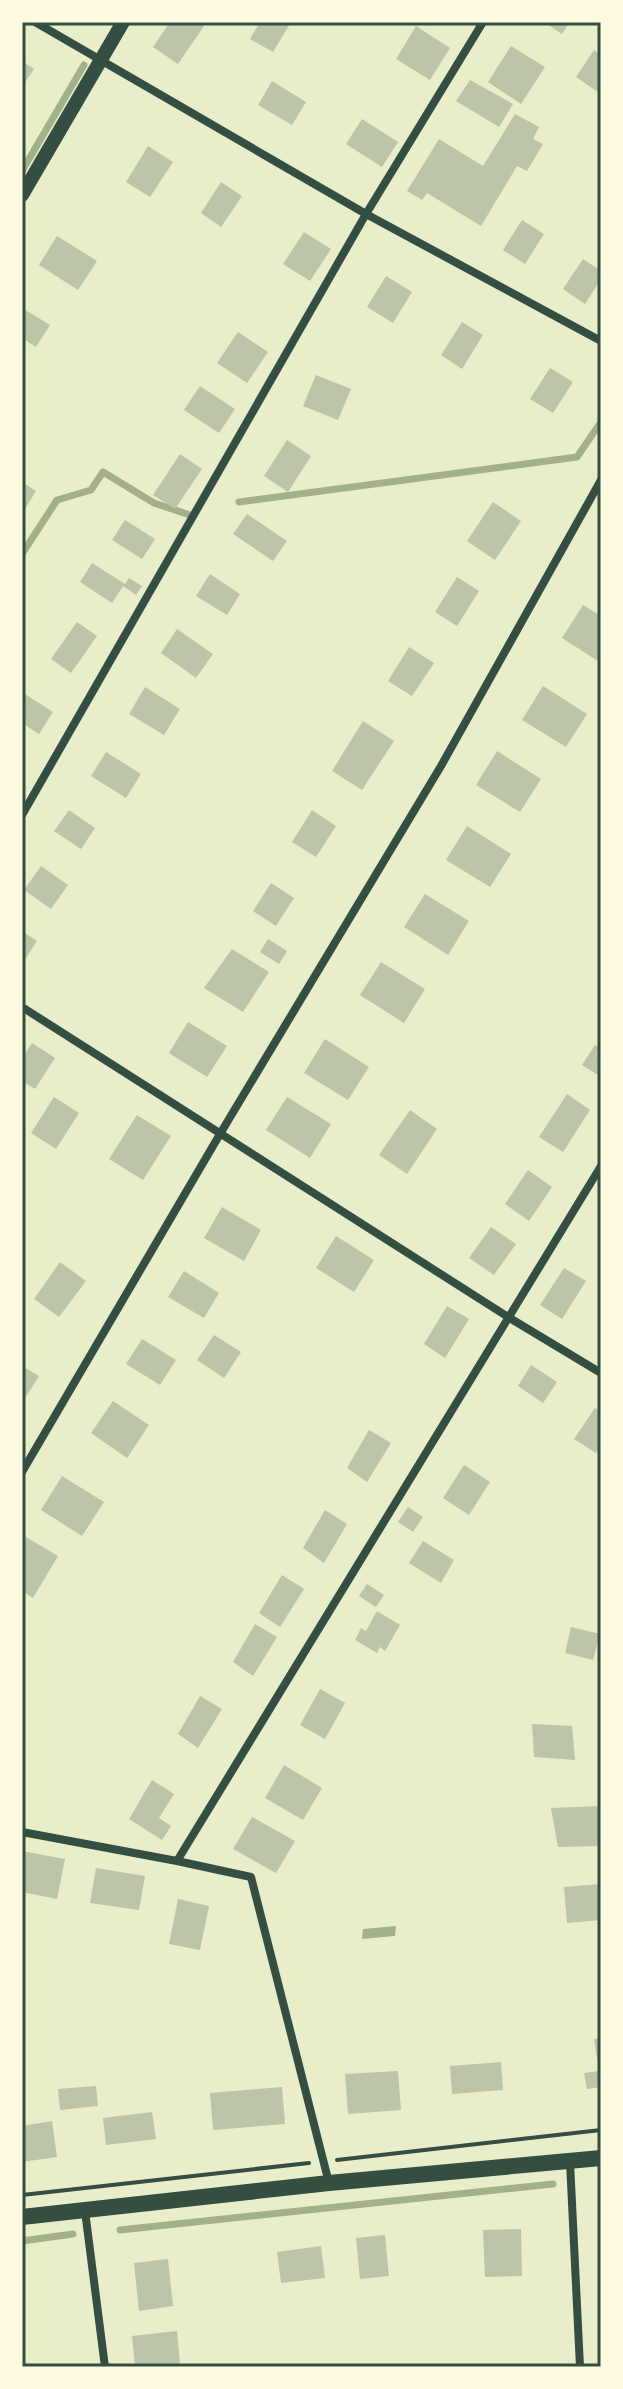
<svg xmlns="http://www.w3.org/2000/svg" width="623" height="2389" font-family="'Fira Sans Condensed',sans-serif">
<rect width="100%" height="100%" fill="#e9edc9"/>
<!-- water -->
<path fill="#a3b18a" d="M396,1926l-1,10 -33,3 1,-10z"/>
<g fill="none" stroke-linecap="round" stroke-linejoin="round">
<!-- stream -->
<path stroke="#a3b18a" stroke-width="7" d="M22,171l62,-106
M239,502l338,-45 24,-35
M22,554l35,-54 34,-10 12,-18 51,31 39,13 3,-5
M120,2230l433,-46
M22,2241l51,-7"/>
</g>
<!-- building -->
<path fill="#bcc5a7" d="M170,22h28l6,4 -26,38 -25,-17z
M260,22h31l-18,30 -23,-13z
M544,22h26l-8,12z
M416,26l34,22 -20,32 -34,-21z
M511,46l34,21 -24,37 -33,-22z
M594,50l7,5v39l-25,-17z
M22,61l12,8 -12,18z
M470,80l43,24 -14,23 -43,-26z
M272,81l34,21 -14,23 -34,-20z
M515,114l24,13 -6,12 10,5 -16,27 -10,-5 -36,60 -54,-33 -5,7 -15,-9 32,-52 44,27z
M362,119l36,23 -16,25 -36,-23z
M148,146l25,16 -23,35 -24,-15z
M221,182l21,14 -21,31 -20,-14z
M522,220l22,14 -19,30 -22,-14z
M304,232l27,17 -21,32 -27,-17z
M57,236l40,25 -19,29 -39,-25z
M583,259l18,12v8l-16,25 -22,-15z
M386,276l26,16 -19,31 -26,-16z
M22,308l28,17 -14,22 -14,-9z
M462,322l21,13 -21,34 -21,-14z
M238,332l30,20 -21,31 -30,-20z
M550,368l23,14 -20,31 -23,-14z
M316,375l35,14 -13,31 -35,-14z
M200,386l35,23 -16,24 -35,-23z
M287,440l24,16 -23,36 -24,-16z
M180,454l22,15 -27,40 -22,-14z
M22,482l14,9 -14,23z
M493,502l28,19 -26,39 -28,-19z
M247,514l40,27 -14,20 -40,-27z
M125,520l30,19 -13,20 -30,-19z
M92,563l33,21 4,-6 13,8 -6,9 -13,-9 -11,17 -32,-21z
M210,574l30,20 -13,21 -31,-19z
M457,577l22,14 -22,35 -22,-14z
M583,605l18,11v47l-39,-25z
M77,622l20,14 -26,37 -20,-14z
M177,629l36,25 -17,24 -35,-25z
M409,647l25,16 -22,33 -24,-15z
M543,686l44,28 -21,33 -44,-27z
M145,687l35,22 -16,26 -35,-21z
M22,692l31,20 -14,22 -17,-11z
M363,721l31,20 -32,49 -30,-19z
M497,751l44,28 -21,33 -44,-27z
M106,752l35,22 -15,24 -35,-22z
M69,810l26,18 -14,21 -27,-18z
M312,810l24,16 -20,31 -24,-15z
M467,826l44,28 -21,33 -44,-27z
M41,866l27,19 -17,24 -27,-19z
M271,883l23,15 -18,28 -23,-15z
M425,894l44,27 -21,34 -44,-28z
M22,931l15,10 -15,23z
M268,939l19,12 -8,13 -19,-12z
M232,949l37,23 -26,40 -39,-24z
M381,962l44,27 -21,34 -44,-28z
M188,1022l39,24 -20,31 -38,-24z
M325,1039l44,28 -21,33 -44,-27z
M32,1043l23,15 -20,31 -13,-8v-23z
M595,1045l6,3v29l-19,-12z
M567,1094l23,16 -27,42 -24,-15z
M54,1097l25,16 -23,36 -25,-16z
M287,1097l44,27 -21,34 -44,-28z
M410,1110l27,19 -30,45 -28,-19z
M137,1115l34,21 -28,44 -34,-21z
M528,1170l24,17 -23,34 -24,-17z
M222,1207l39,23 -17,31 -40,-23z
M491,1227l25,17 -22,31 -25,-17z
M336,1236l38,24 -20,32 -38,-24z
M60,1262l26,19 -27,36 -25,-18z
M564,1268l22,13 -24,38 -22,-14z
M184,1271l35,22 -15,25 -36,-21z
M447,1306l22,13 -24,39 -21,-14z
M214,1335l27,17 -17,26 -27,-18z
M142,1339l34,21 -16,25 -34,-21z
M531,1365l26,17 -14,21 -25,-17z
M22,1366l17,10 -17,27z
M113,1401l36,24 -22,33 -36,-25z
M595,1408l6,4v34l-5,7 -22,-14z
M369,1430l22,13 -24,39 -20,-14z
M464,1465l26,17 -21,33 -26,-17z
M62,1476l42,26 -22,34 -41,-26z
M408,1507l15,10 -10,15 -15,-10z
M325,1510l22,14 -23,39 -21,-15z
M26,1537l32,19 -25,42 -11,-7v-47z
M423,1541l31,19 -13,23 -32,-20z
M282,1575l22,14 -24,38 -21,-14z
M367,1584l17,11 -8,12 -17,-11z
M377,1611l23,14 -15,26 -5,-4 -3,6 -22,-13 6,-12 5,3z
M255,1624l22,13 -24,39 -20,-14z
M571,1627l29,7 -7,26 -28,-7z
M320,1689l25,14 -20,36 -25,-14z
M200,1696l22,13 -24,39 -20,-14z
M532,1724l40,2 3,34 -41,-3z
M284,1765l38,23 -19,32 -38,-22z
M152,1780l22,14 -15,24 12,8 -9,14 -33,-21z
M601,1806v40l-43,1 -7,-39z
M252,1817l43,24 -19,32 -43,-24z
M22,1851l43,8 -8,40 -35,-7z
M96,1868l49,8 -6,34 -49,-7z
M601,1884v36l-34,3 -3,-36z
M178,1899l31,7 -9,44 -31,-6z
M601,2038v49l-14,2 -3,-16 15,-2 -5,-32z
M501,2062l2,28 -51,4 -2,-28z
M398,2071l3,39 -53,4 -3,-40z
M96,2086l2,20 -38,4 -2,-21z
M282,2087l3,37 -72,6 -3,-37z
M152,2112l4,27 -50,6 -3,-27z
M52,2121l5,36 -35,5v-36z
M521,2229l1,47 -37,1 -2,-47z
M385,2235l4,41 -29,3 -4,-41z
M321,2246l4,32 -44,5 -4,-31z
M168,2259l5,47 -34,5 -5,-48z
M177,2331l3,34 -45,2 -3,-31z"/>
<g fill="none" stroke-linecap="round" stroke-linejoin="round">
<!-- path -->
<path stroke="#344e41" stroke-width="4" d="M337,2160l264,-30
M22,2195l287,-32"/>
<!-- minor -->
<path stroke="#344e41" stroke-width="8" d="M35,22l331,192 235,127
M22,815l344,-601 117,-192
M22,1007l486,310 93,56
M22,1472l198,-338 221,-368 160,-286
M22,1832l155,29
M570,2162l10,205
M329,2183l-78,-306 -74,-16 424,-695
M85,2211l20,156"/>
<!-- tertiary -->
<path stroke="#344e41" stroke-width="14" d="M22,195l101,-173"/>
<!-- secondary -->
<path stroke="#344e41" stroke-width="16" d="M22,2217l307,-34 272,-25"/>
</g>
<!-- border -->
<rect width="623" height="2389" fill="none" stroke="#fefae0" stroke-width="48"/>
<rect x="24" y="24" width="575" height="2341" fill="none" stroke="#344e41" stroke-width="3"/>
</svg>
